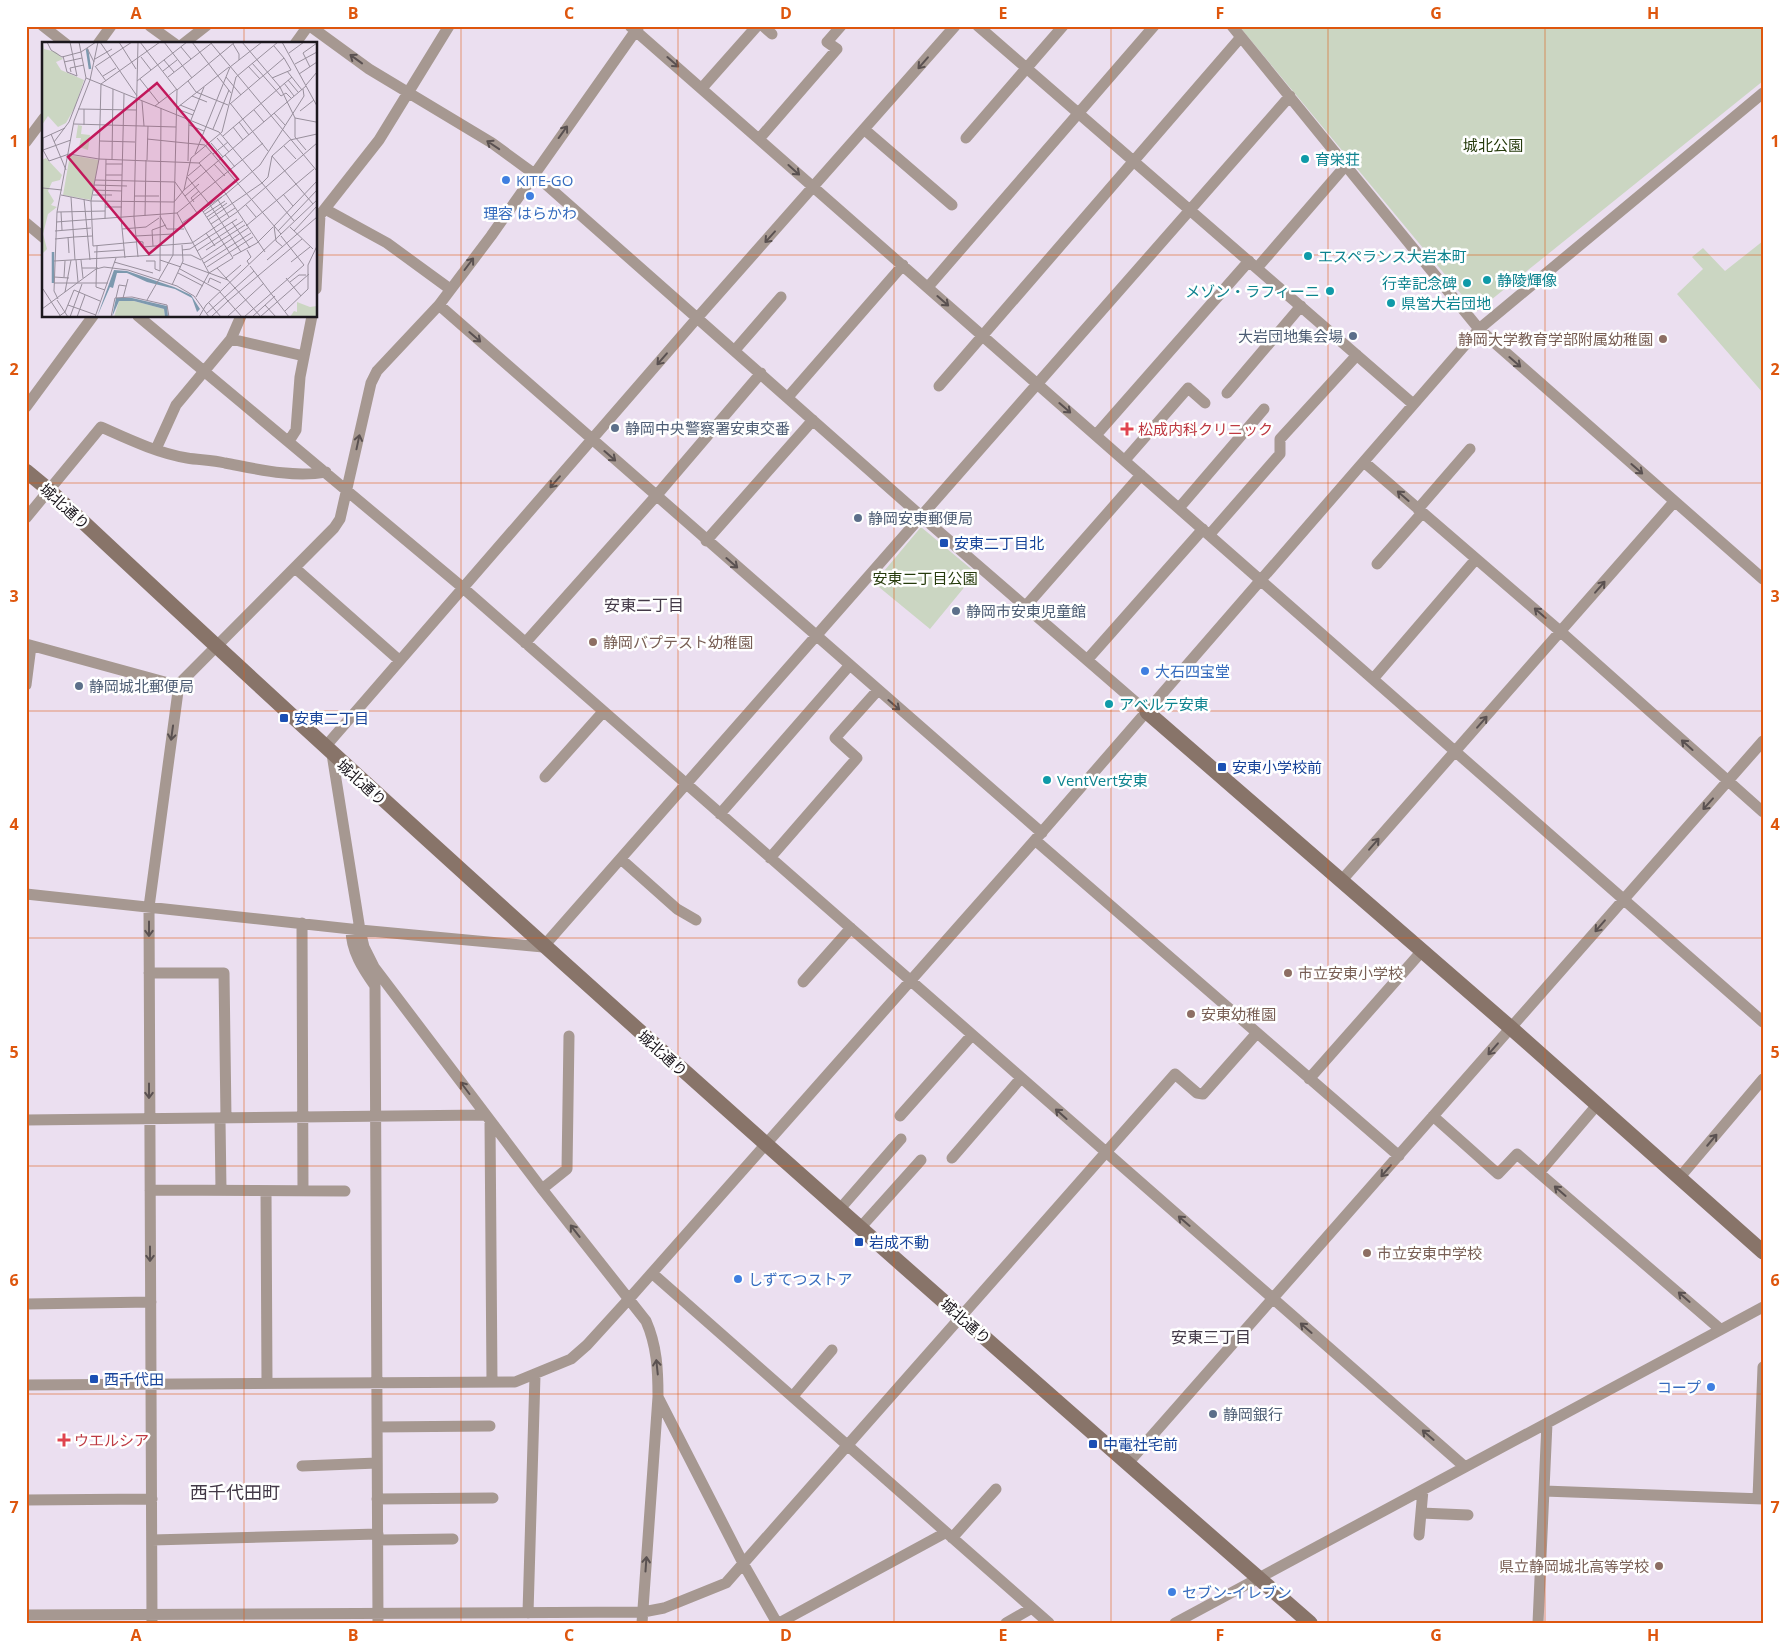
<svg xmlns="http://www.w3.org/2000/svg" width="1789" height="1649" font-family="'Open Sans','Noto Sans JP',sans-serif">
<rect width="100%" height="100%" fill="#ebdff0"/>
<!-- green -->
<path fill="#cbd6c2" d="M1239,26h524v55l-287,231z
M1763,241v152l-86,-99 26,-25 -11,-12 11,-9 22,23z
M921,527l55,46 -46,56 -56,-46z"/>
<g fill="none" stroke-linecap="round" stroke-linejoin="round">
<!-- street -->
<path stroke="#a69891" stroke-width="11" d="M43,26l23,18
M150,26l25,18
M310,26l59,43 123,74 41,30 388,343 226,196
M630,26l1133,996
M763,26l9,8
M978,26l435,378
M1232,26l247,303 284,250
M98,44l13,-18
M183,44l23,-18
M295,44l13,-18
M702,88l55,-62
M865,130l87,75
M966,138l97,-112
M759,139l78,-90 -10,-7 14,-16
M26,142l18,-24
M325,209l62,34 63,46
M26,223l18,15
M1257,268l90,-104
M928,287l226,-261
M316,289l4,-74 59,-75 70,-114
M439,305l603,528
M138,316l324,271 1003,880
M231,339l73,17
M735,350l46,-53
M939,386l302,-349
M1227,393l74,-87
M788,397l115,-132
M26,407l67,-91
M1096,435l153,-174
M289,441l7,-11 4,-53 12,-61
M156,449l20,-44 55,-66 10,-23
M1125,460l63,-72 17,15
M1364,462l197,170 202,180
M1179,508l85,-99
M1418,509l52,-60
M26,518l75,-91c27,12 56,26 86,31 12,2 25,2 38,5 32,6 68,15 101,9
M1210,534l70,-80v-15l77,-84
M706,541l107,-121
M1377,564l45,-51
M295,568l104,92
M1025,607l116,-132
M525,643l131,-147 105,-123
M26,644l146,40h7l155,-156 6,-9 31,-136 6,-12 62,-66 52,-69 148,-210
M1087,660l116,-131
M1373,679l103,-120
M26,685l5,-39
M325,747l373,-430 257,-291
M332,754l28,176 4,17 10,20 168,222 104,132c11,25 12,49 12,76l-16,226
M545,777l58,-65
M720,814l129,-148
M1035,840l364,316
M770,858l87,-100 -22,-20 43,-48
M622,860l55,49 19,11
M1342,880l332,-378
M26,894l334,36 183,17 747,-851
M302,923l1,267
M351,929c0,22 12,40 24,57l3,637
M149,973h75l2,145
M803,982l48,-54
M1309,1079l113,-128
M900,1116l72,-81
M1433,1116l65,58 19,-20 203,175
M220,1119l1,71
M26,1120l459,-5
M490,1121l2,261
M952,1158l69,-80
M1539,1173l58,-68
M1680,1177l83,-98
M542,1189l25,-20 2,-133
M150,1190l195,1
M266,1191l1,191
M839,1210l62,-71
M860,1228l61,-68
M652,1273l397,350
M26,1304l125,-2
M26,1385l489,-3 56,-23 16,-14 41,-45 407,-460 444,-511 284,-236
M793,1396l39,-46
M659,1399l85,166 33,58
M377,1427l113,-1
M1128,1463l635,-722
M302,1466l75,-3
M1544,1491l219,8
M1758,1498l5,-131
M377,1499l116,-1
M26,1500l126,-1
M1421,1513l47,2
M1419,1535l4,-45
M952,1538l44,-49
M152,1540l226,-6
M378,1540l75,-1
M528,1613l7,-238
M26,1615l617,-3 21,-4 62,-25 449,-509 22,19 6,1 53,-60
M152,1623l-3,-716 30,-223
M779,1623l166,-90
M1006,1623l26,-15
M1175,1623l588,-316
M1538,1623l9,-200"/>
<!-- secondary -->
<path stroke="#887469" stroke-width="15" d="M26,471l23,19c412,387 835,761 1261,1133
M1147,712l364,316 252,224"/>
</g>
<!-- one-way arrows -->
<defs><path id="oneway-shaft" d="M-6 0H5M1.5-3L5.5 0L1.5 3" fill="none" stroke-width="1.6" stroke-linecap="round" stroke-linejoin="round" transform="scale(1.25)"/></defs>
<g stroke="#5a5151">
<use href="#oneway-shaft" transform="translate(356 59) rotate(-144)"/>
<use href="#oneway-shaft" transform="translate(673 62) rotate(41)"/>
<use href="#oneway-shaft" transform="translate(923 63) rotate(131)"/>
<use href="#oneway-shaft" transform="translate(563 132) rotate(-54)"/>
<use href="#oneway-shaft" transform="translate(493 145) rotate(-146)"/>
<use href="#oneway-shaft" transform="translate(794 170) rotate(42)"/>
<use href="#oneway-shaft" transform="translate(770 237) rotate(132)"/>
<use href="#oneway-shaft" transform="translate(469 264) rotate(-53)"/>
<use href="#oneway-shaft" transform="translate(943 301) rotate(41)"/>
<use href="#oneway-shaft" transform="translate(475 337) rotate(41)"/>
<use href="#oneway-shaft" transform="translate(662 359) rotate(131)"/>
<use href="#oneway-shaft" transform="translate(1515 362) rotate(41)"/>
<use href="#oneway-shaft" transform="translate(1065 408) rotate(41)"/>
<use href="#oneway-shaft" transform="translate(358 442) rotate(-78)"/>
<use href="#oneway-shaft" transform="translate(610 456) rotate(41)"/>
<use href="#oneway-shaft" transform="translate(1637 469) rotate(41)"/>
<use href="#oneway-shaft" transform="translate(555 482) rotate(131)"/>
<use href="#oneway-shaft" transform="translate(1403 496) rotate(-139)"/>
<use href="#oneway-shaft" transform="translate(732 563) rotate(41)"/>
<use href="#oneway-shaft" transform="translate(1600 587) rotate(-49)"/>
<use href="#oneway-shaft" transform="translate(1540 613) rotate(-139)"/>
<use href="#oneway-shaft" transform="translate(894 705) rotate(41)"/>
<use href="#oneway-shaft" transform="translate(1482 722) rotate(-49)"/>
<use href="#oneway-shaft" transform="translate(172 733) rotate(98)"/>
<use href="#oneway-shaft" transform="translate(1687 745) rotate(-138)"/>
<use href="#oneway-shaft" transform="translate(1708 804) rotate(132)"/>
<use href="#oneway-shaft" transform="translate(1374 844) rotate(-49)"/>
<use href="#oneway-shaft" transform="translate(1600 926) rotate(131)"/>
<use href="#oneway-shaft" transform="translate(149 929) rotate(90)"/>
<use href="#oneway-shaft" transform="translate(1493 1049) rotate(131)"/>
<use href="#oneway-shaft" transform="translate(465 1088) rotate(-127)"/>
<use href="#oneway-shaft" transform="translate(149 1091) rotate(90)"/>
<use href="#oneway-shaft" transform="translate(1061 1114) rotate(-138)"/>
<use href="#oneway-shaft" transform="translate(1712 1140) rotate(-50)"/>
<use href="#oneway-shaft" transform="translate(1386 1171) rotate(131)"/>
<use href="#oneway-shaft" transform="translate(1560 1191) rotate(-139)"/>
<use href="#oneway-shaft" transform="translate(1184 1221) rotate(-139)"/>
<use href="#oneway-shaft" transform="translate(575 1231) rotate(-128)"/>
<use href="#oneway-shaft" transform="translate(150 1254) rotate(90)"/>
<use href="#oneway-shaft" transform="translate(1684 1297) rotate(-139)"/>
<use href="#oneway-shaft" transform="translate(1306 1328) rotate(-139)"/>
<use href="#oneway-shaft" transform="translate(657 1367) rotate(-96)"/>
<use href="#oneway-shaft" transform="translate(1428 1435) rotate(-139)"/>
<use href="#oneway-shaft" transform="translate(646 1564) rotate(-86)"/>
</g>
<!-- grid -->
<path fill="none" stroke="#de560d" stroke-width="1" stroke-opacity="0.55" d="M244,26v18M461,26v1597M678,26v1597M894,26v1597M1111,26v1597M1328,26v1597M1545,26v1597M26,255h18M316,255h1447M244,316v1307M26,483h1737M26,711h1737M26,938h1737M26,1166h1737M26,1394h1737"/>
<!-- markers -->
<g fill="#0f9aa8" stroke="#fff" stroke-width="2">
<circle cx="1305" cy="159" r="5"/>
<circle cx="1308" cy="256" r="5"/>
<circle cx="1487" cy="280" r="5"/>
<circle cx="1467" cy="283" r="5"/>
<circle cx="1330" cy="291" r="5"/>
<circle cx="1391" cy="303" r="5"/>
<circle cx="1109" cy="704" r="5"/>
<circle cx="1047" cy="780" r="5"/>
</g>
<g fill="#3f7fe0" stroke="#fff" stroke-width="2">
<circle cx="506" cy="180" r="5"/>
<circle cx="530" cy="196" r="5"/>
<circle cx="1145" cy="671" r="5"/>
<circle cx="738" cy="1279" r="5"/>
<circle cx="1711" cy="1387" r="5"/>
<circle cx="1172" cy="1592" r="5"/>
</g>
<g fill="#5c6f8a" stroke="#fff" stroke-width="2">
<circle cx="1353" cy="336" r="5"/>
<circle cx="615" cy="428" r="5"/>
<circle cx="858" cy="518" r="5"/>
<circle cx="956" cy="611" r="5"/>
<circle cx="79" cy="686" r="5"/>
<circle cx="1213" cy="1414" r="5"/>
</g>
<g fill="#8d6e63" stroke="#fff" stroke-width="2">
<circle cx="1663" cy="339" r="5"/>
<circle cx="593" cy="642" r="5"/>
<circle cx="1288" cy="973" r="5"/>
<circle cx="1191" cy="1014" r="5"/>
<circle cx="1367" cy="1253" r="5"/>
<circle cx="1659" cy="1566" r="5"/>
</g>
<g fill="#e0444e" stroke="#fff" stroke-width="2">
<path d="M1124.5 421.5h5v5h5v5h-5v5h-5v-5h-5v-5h5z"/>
<path d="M61.5 1432.5h5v5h5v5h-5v5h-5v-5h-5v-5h5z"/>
</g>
<g fill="#1a4fb4" stroke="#fff" stroke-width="2">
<rect x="939" y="538" width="10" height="10" rx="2.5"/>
<rect x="279" y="713" width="10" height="10" rx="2.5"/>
<rect x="1217" y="762" width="10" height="10" rx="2.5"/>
<rect x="854" y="1237" width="10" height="10" rx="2.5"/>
<rect x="89" y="1374" width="10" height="10" rx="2.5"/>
<rect x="1088" y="1439" width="10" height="10" rx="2.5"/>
</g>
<g text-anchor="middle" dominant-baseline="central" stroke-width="5" stroke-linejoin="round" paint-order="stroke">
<!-- park labels -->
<g font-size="15" fill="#263b0c" stroke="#fff">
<text x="1493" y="145">城北公園</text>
<text x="925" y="578">安東二丁目公園</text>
</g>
<!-- culture labels -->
<g font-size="15" fill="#0d838f" stroke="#fff" text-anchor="start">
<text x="1315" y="159">育栄荘</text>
<text x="1318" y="256">エスペランス大岩本町</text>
<text x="1497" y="280">静陵輝像</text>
<text x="1457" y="283" text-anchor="end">行幸記念碑</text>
<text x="1320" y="291" text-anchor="end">メゾン・ラフィーニ</text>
<text x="1401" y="303">県営大岩団地</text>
<text x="1119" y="704">アベルテ安東</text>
<text x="1057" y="780">VentVert安東</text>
</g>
<!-- shop labels -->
<g font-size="15" fill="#366cbe" stroke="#fff" text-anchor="start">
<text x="516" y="180">KITE-GO</text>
<text x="530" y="213" text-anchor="middle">理容 はらかわ</text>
<text x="1155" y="671">大石四宝堂</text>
<text x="748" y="1279">しずてつストア</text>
<text x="1701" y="1387" text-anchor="end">コープ</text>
<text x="1182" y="1592">セブン-イレブン</text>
</g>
<!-- service labels -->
<g font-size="15" fill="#4e5e75" stroke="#fff" text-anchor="start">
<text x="1343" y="336" text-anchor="end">大岩団地集会場</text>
<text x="625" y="428">静岡中央警察署安東交番</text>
<text x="868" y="518">静岡安東郵便局</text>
<text x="966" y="611">静岡市安東児童館</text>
<text x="89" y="686">静岡城北郵便局</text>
<text x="1223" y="1414">静岡銀行</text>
</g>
<!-- education labels -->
<g font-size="15" fill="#785e54" stroke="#fff" text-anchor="start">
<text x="1653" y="339" text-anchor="end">静岡大学教育学部附属幼稚園</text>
<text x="603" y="642">静岡バプテスト幼稚園</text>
<text x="1298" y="973">市立安東小学校</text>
<text x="1201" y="1014">安東幼稚園</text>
<text x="1377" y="1253">市立安東中学校</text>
<text x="1649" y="1566" text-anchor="end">県立静岡城北高等学校</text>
</g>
<!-- health labels -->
<g font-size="15" fill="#be3a42" stroke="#fff" text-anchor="start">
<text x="1138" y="429">松成内科クリニック</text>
<text x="74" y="1440">ウエルシア</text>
</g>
<!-- street labels -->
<g font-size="15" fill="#1b171d" stroke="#fff">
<text transform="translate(65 506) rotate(42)">城北通り</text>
<text transform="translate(362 782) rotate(42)">城北通り</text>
<text transform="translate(663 1053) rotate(42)">城北通り</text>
<text transform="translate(966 1321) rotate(41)">城北通り</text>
</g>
<!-- transit labels -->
<g font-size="15" fill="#164399" stroke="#fff" text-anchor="start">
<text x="954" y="543">安東二丁目北</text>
<text x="294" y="718">安東二丁目</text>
<text x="1232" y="767">安東小学校前</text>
<text x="869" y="1242">岩成不動</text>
<text x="104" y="1379">西千代田</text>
<text x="1103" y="1444">中電社宅前</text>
</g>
<!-- neighbourhood labels -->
<g font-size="16" fill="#433947" stroke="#fff">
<text x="644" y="605">安東二丁目</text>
<text x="1211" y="1337">安東三丁目</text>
</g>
<!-- quarter labels -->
<g font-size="18" fill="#433947" stroke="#fff">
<text x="235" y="1492">西千代田町</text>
</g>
</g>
<!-- overview -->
<g transform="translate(42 42)">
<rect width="275" height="275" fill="#ebdff0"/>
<path d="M1,0l1,7 12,3 7,7 -7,3 5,8 23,10 -9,27 -9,16 -8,4 -10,-11 -6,9zM36,83l4,1 -1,8 9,1 -2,15 -9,-3 2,-9h-5zM28,113l29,5 -8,40 -28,-5zM4,116l16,17 -2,5 -8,2 -4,9 6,10 -3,4 6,2 -9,7 -5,20 4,15 -5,5v-94zM77,259h15l30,8 1,8h-51zM255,260l13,5 7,-1v11h-27l4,-6 3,1z" fill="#cbd6c2"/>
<path d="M72,228l13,1 47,16 17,8 9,14 -3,3 -5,-14 -17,-9 -28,-7 -20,-9h-10l-4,15 -3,-1 -13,30zM74,256h16l35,8 1,11h-3l-1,-8 -30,-8h-15l-7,16z" fill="#7c99ae"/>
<path fill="none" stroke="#7c99ae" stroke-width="2.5" d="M45,7l3,20M11,241v-31"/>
<path fill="none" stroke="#988f9c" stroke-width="1" d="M5,0l4,8 11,7 19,-5 15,-10M58,0l37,54M77,0l17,27M98,0l37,48M122,0l28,36M150,0l39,51M168,0l107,129M200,0l38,45 15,31v19l11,13M240,0l35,64M191,2l6,10v6M232,4l10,12M139,5l10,12M45,6l7,14M247,11l15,-11M21,14l4,16 10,4 -7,-34M99,15l10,13M53,17l17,-10M122,18l10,12M22,20l18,-4M210,21l29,33 5,-3 5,5M253,22l22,-12M53,24l11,15M54,24l36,-24M206,24l12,13M188,25l32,-25M268,25l-7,-14 14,-10M121,29l14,-11M245,29l15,19M29,30l-1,-4 14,-3M257,32l18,-12M61,34l13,-8M126,35l45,-35M184,35l15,18M44,36l133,54 75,89M98,37l19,24M246,38l10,12M95,39l50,-39M146,39l8,11 32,13M242,41l10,13M264,43l11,-13M135,48l58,-48M82,52l-3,124 4,40M150,54l15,6M100,59l2,25M188,61l38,48M188,62l54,-46 7,12 -19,8M138,63l15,6M113,64l22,-17M136,65l51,-40M36,67l58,1M135,67l16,6M212,68l10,12M258,69l14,-11M232,71l11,12M253,76l21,4M149,78l13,-33M197,80l10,13M32,82l102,3M42,83v-16M147,83l15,6M191,85l10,13M23,86l-22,10v12l6,11 20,-7 30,5 100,4 27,31 39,58M171,87l16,-39M9,92l15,36M181,94l69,-59M175,96l12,14M105,97l58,6 76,89M58,99l35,1M12,100l15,-20 17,-44 -7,-36M169,101l12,14M242,104l12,13M1,108l28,-10M153,112l35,-87M171,112l15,-12M183,113l10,12M230,114l41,48M70,117l1,-70M105,118l1,-34M146,119l1,-42M157,121l13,-11M64,122h16M172,122l11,12M275,129v-51M64,133h16M146,134l13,-11M145,135l23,28M53,138l80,2 22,31M52,143l33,1M1,146l19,2M51,148l29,1M142,148l122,-104M241,152l10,12M19,153l30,6 83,1M51,153h19M92,154h25M143,154l14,-12M29,155l4,63M42,157l6,61M176,158l11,17M132,160l10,-12 7,-32 31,-26 14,-55 42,-35M152,160l-3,-4 8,-7M168,163l31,47M204,163l10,12M64,165h16M15,170l48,-1M19,170l1,18M161,170l19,-15M135,171l86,-70M163,172l20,-13M103,174l1,-56M118,174l7,13h17M165,175l20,-14M63,177l1,-60M166,178l54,-37 6,-6 4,-21 18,-16 27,-6M14,180l121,-9 32,60M190,180l18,26M140,181l44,-29 34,-29 44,-69 -1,-7M169,182l24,-16M204,184l68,-57M248,185l23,22M80,187l24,-2 13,-9M13,189l36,-3M236,189l39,-41M252,189l23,-25M164,191l9,13M94,194l37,-2M26,195l1,16M32,195l18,-1M13,197l19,-2M94,199l7,1v5l49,-4 45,-31 80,-69M94,200l-43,4 -2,-45 8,-42 2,-75 59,-42M55,204l-1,41 9,3M111,204l-1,-16 14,-5M241,205l-7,-6 -2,-15 43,-45M140,208l8,-1 47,-30M164,208l39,-25M205,208l4,7 -4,4 2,3M155,209l46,-30M52,210l30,-2M131,213l4,-165M191,214l24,-13 16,-16M96,215l-4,-40 4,-175M160,217l46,-31M34,218l2,22M39,218l2,18M118,218l21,7M225,218l50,-43M12,219l101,-6h36l10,5M104,219h9v8l5,2 1,-163M72,220l39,11M249,220l19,-15M140,221l46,17M162,221l47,-30M208,224l39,51M165,225l46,-30M40,226h16M175,226l44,49M138,227l40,22M136,231l25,13M12,235l15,1M22,235l1,-16M184,236l15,-13M244,236l15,18M248,240l9,-7h7M12,241h54M166,241l2,-5 11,5M130,243l11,-24 -1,-16M1,247l18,28M32,248l26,11M23,250l6,-32M178,250l22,25M154,255l13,-24 24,-15 -31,-48M74,256l3,-13 7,1M81,256l5,-19M16,257l-4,-8 3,-79 17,-91 16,-41 8,-38M15,258l11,17M105,258l26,-45M186,259l74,-62M167,261l12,14M26,263l28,10M223,263l11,12M0,267l54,-40 8,-2 24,3 49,16 17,10 15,21M243,269l23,-22v-24l9,-19M164,272l48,-43M16,275l7,-5 9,-22M28,275l12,-33M35,275l8,-22M53,275l21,-59M69,275l4,-19 17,-1 35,8 2,12M157,275l7,-12 111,-105M169,275l17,-16M185,275l37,-34M202,275l60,-52 -23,-29M210,275l23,-21M218,275l49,-43"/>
<path fill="#c2185b" fill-opacity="0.15" stroke="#c2185b" stroke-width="2.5" d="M115,41l81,96 -89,75 -81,-97z"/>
<rect width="275" height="275" fill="none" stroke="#1b171d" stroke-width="2.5"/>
</g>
<!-- border -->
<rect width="1789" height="1649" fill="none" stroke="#ffffff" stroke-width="55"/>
<rect x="28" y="28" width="1734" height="1594" fill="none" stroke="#de560d" stroke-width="2"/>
<g font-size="16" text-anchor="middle" font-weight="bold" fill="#de560d">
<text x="136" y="19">A</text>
<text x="353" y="19">B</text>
<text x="569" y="19">C</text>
<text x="786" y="19">D</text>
<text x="1003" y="19">E</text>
<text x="1220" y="19">F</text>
<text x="1436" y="19">G</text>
<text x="1653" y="19">H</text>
<text x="14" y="147">1</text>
<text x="1775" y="147">1</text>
<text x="14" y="375">2</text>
<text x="1775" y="375">2</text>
<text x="14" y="602">3</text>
<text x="1775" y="602">3</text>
<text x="14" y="830">4</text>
<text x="1775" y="830">4</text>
<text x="14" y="1058">5</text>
<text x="1775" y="1058">5</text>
<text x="14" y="1286">6</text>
<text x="1775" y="1286">6</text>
<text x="14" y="1513">7</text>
<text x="1775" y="1513">7</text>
<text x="136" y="1641">A</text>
<text x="353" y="1641">B</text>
<text x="569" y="1641">C</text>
<text x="786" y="1641">D</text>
<text x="1003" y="1641">E</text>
<text x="1220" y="1641">F</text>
<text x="1436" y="1641">G</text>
<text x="1653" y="1641">H</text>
</g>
</svg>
